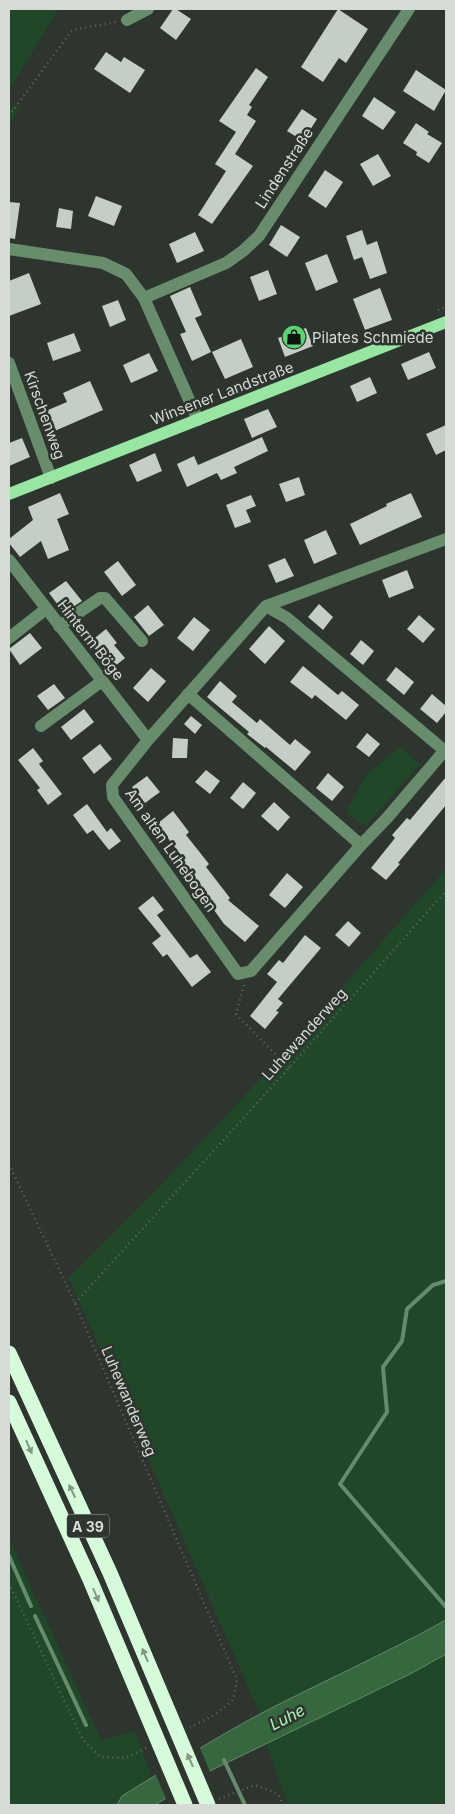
<svg xmlns="http://www.w3.org/2000/svg" width="455" height="1814" font-family="Inter,sans-serif">
<rect width="100%" height="100%" fill="#2d352e"/>
<!-- green -->
<path fill="#204727" d="M9,9h50l-50,81z
M9,104l9,6 -9,15z
M400,747l20,17 -50,57 -8,4 -16,-13 21,-38z
M446,869v751l-44,25 -142,69 -191,-436 85,-86 122,-130z
M9,1539l92,201 34,-9 17,47 -30,18 -5,9h-108z
M446,1654v151h-158l-22,-61 146,-71z"/>
<!-- water -->
<path fill="#36673f" stroke="#668a6c" d="M446,1620v34l-34,19 -200,97 -57,35h-38l5,-9c46,-28 91,-57 138,-82 61,-32 125,-60 186,-94z"/>
<!-- pier -->
<path fill="#2d352e" d="M199,1746l12,28 -44,27 -12,-28z"/>
<g fill="none" stroke-linecap="round" stroke-linejoin="round">
<!-- stream -->
<path stroke="#668a6c" stroke-width="4" d="M446,1281l-13,4 -26,24 -5,32 -19,26 4,45 -47,72 106,123
M9,1556l22,50
M35,1616l51,109
M224,1760l21,45"/>
</g>
<!-- building -->
<path fill="#c4cec5" d="M173,9h3l15,10 -15,21 -16,-12z
M338,9l30,20 -22,34 -7,-5 -16,24 -22,-15z
M106,52l15,10 3,-5 21,13 -15,23 -36,-24z
M256,68l12,9 -19,28 3,2 -5,8 9,6 -21,33 18,12 -41,58 -14,-9 28,-44 -11,-7 21,-32 -17,-11z
M416,70l30,20 -12,21 -31,-20z
M374,97l22,15 -13,18 -21,-14z
M302,109l15,10 -14,22 -16,-10z
M416,123l13,9 -2,2 15,9 -13,20 -13,-8 1,-3 -14,-9z
M378,154l13,22 -18,10 -13,-22z
M325,170l18,12 -17,26 -18,-12z
M96,196l26,10 -8,20 -26,-10z
M9,202l11,1 -5,36 -6,-1z
M59,208l14,3 -2,18 -15,-2z
M281,225l19,12 -13,20 -18,-12z
M362,230l5,15 10,-4 10,32 -17,6 -8,-22 -8,3 -8,-24z
M195,232l9,19 -27,12 -8,-19z
M327,254l11,28 -22,9 -11,-28z
M268,270l9,24 -18,7 -9,-24z
M29,273l12,31 -32,12v-35z
M190,287l12,28 -7,3 16,34 -19,9 -12,-27 6,-2 -16,-36z
M380,288l12,32 -27,10 -12,-31z
M118,300l8,20 -16,7 -8,-21z
M306,328l7,18 -28,11 -7,-19z
M74,333l7,18 -28,10 -6,-18z
M241,339l12,28 -28,12 -13,-27z
M429,352l7,16 -28,12 -7,-16z
M149,353l9,18 -27,12 -8,-18z
M370,377l7,16 -20,9 -7,-16z
M90,381l13,29 -53,23 -9,-20 26,-11 -4,-9z
M268,409l9,18 -25,11 -8,-19z
M446,425v25l-10,5 -10,-21z
M262,437l6,14 -34,16 3,6 -16,7 -4,-7 -30,14 -10,-23 17,-8 4,9z
M22,438l8,19 -21,9v-23z
M155,453l7,18 -25,11 -8,-17z
M299,477l6,18 -19,7 -7,-18z
M60,493l9,21 -12,5 12,31 -21,9 -7,-18 -21,16 -11,-14v-4l24,-19 -5,-13z
M411,493l11,24 -62,28 -10,-21 37,-18 -1,-2z
M251,495l5,11 -10,4 5,12 -16,6 -9,-23z
M326,530l11,24 -23,10 -10,-24z
M285,558l9,18 -18,7 -8,-18z
M118,561l18,24 -14,11 -18,-24z
M407,570l7,18 -25,10 -7,-18z
M66,581l16,20 -18,12 -15,-20z
M319,604l14,13 -10,13 -15,-13z
M148,605l16,20 -15,11 -15,-19z
M419,615l16,14 -12,14 -16,-14z
M194,617l16,13 -17,21 -16,-13z
M269,626l16,15 -20,23 -16,-15z
M106,629l11,14 -3,2 11,13 -16,13 -11,-14 2,-2 -10,-13z
M30,633l12,15 -22,17 -11,-16z
M361,640l13,11 -11,14 -13,-11z
M303,666l35,29 4,-4 17,14 -13,15 -31,-25 -3,4 -22,-17z
M396,667l18,15 -10,13 -18,-15z
M151,668l15,13 -18,21 -15,-14z
M220,681l17,15 -5,6 25,21 3,-4 30,26 5,-6 16,13 -16,19 -29,-24 -1,1 -18,-14 2,-2 -42,-35z
M54,684l11,14 -17,12 -11,-14z
M432,694l14,12v6l-9,11 -17,-14z
M84,709l10,13 -23,18 -10,-13z
M191,716l11,9 -7,9 -11,-10z
M367,733l13,11 -11,13 -13,-10z
M173,738l15,1 -1,19h-15z
M100,744l12,15 -18,15 -12,-16z
M33,748l10,13 -4,3 23,30 -14,11 -11,-15 3,-2 -22,-28z
M206,770l14,11 -10,13 -15,-12z
M328,773l16,14 -12,14 -16,-13z
M147,776l13,16 -15,11 -13,-16z
M446,777v28l-48,58 2,1 -14,16 -15,-12 24,-30 -3,-3 15,-17 3,2z
M243,782l13,11 -13,16 -13,-11z
M274,802l16,15 -12,14 -17,-15z
M87,804l20,28 4,-4 10,13 -12,9 -16,-20 -6,4 -14,-19z
M173,811l16,21 -3,3 23,29 -3,3 24,31 -2,2 31,26 -14,16 -21,-18 -25,-35 3,-2 -20,-27 2,-1 -27,-35z
M287,873l16,14 -18,21 -16,-13z
M153,896l11,14 -7,5 33,43 7,-4 14,18 -19,15 -25,-33 -4,3 -11,-14 9,-7 -23,-28z
M348,921l13,12 -12,14 -14,-12z
M305,935l16,13 -43,51 5,4 -7,8 3,1 -14,17 -15,-13 27,-34 -10,-8 12,-14 4,3z"/>
<g fill="none" stroke-linecap="round" stroke-linejoin="round">
<!-- path -->
<path stroke="#626963" stroke-width="2.5" stroke-dasharray="1 4" stroke-linecap="butt" d="M9,116l63,-86 44,-8
M438,310l8,-3
M244,985l-8,29 53,54
M9,1164l66,139 162,377 -4,20 -17,14 -27,14
M75,1303l214,-235 157,-177
M9,1583l74,157 17,17 26,1 20,-10
M219,1799l36,-14 23,9 5,11"/>
<!-- minor -->
<path stroke="#678d6c" stroke-width="12" d="M127,20l21,-11
M9,249l94,14 23,11 18,24 54,122
M144,298l82,-35 17,-12 16,-15 150,-227
M9,363l42,115
M446,539l-180,67 -118,134 -36,45 1,12 125,177 13,-3 110,-126 26,-27 59,-69
M9,560l139,180
M266,606l21,12 158,133
M59,626l41,-28h5l37,43
M9,638l37,-29
M188,694l173,151
M41,726l61,-45"/>
<!-- major -->
<path stroke="#97e7a2" stroke-width="12" d="M9,494l437,-172"/>
<!-- highway -->
<path stroke="#d6fbda" stroke-width="15" d="M9,1353l101,220 98,232
M9,1402l82,180 94,223"/>
</g>
<!-- one-way arrows -->
<defs><path id="oneway-solid" d="M-6-.8H1V-3.2L6.5 0L1 3.2V.8H-6Z" transform="scale(1.25)"/></defs>
<g fill="#829884">
<use href="#oneway-solid" transform="translate(29 1447) rotate(66)"/>
<use href="#oneway-solid" transform="translate(72 1491) rotate(-115)"/>
<use href="#oneway-solid" transform="translate(96 1595) rotate(67)"/>
<use href="#oneway-solid" transform="translate(145 1655) rotate(-113)"/>
<use href="#oneway-solid" transform="translate(190 1760) rotate(-113)"/>
</g>
<!-- icons -->
<defs>
<g id="shop-disc" transform="scale(1.25)"><circle r="9.5" fill="#55d672" stroke="#2d352e"/><path d="M-5-2.5h2.3a2.7 3.5 0 0 1 5.4 0H5L5.5 6h-11ZM-1.5-2.5h3a1.5 2.3 0 0 0-3 0Z" fill="#111"/></g>
</defs>
<g fill-rule="evenodd">
<use href="#shop-disc" x="294" y="337"/>
</g>
<g text-anchor="middle" dominant-baseline="central" stroke-width="5" stroke-linejoin="round" paint-order="stroke">
<!-- shield labels -->
<rect fill="#2d352e" stroke="#a3a9a4" stroke-width="1" x="67" y="1514.5" width="42" height="23" rx="4"/>
<g font-size="14" font-weight="bold" fill="#d6dbd6">
<text x="88" y="1526">A 39</text>
</g>
<!-- street labels -->
<g font-size="15" fill="#d6dbd6" stroke="#2d352e">
<text transform="translate(284 168) rotate(-57)">Lindenstraße</text>
<text transform="translate(222 393) rotate(-21)">Winsener Landstraße</text>
<text transform="translate(45 415) rotate(70)">Kirschenweg</text>
<text transform="translate(91 640) rotate(52)">Hinterm Böge</text>
<text transform="translate(171 850) rotate(55)">Am alten Luhebogen</text>
<text transform="translate(304 1034) rotate(-48)">Luhewanderweg</text>
<text transform="translate(129 1401) rotate(67)">Luhewanderweg</text>
</g>
<!-- poi labels -->
<g font-size="15" fill="#d6dbd6" stroke="#2d352e" text-anchor="start">
<text x="312" y="337">Pilates Schmiede</text>
</g>
<!-- water labels -->
<g font-size="16" font-style="italic" fill="#abf6b5" stroke="#2d352e">
<text transform="translate(287 1717) rotate(-27)">Luhe</text>
</g>
</g>
<!-- border -->
<rect width="455" height="1814" fill="none" stroke="#d6dbd6" stroke-width="20"/>
</svg>
